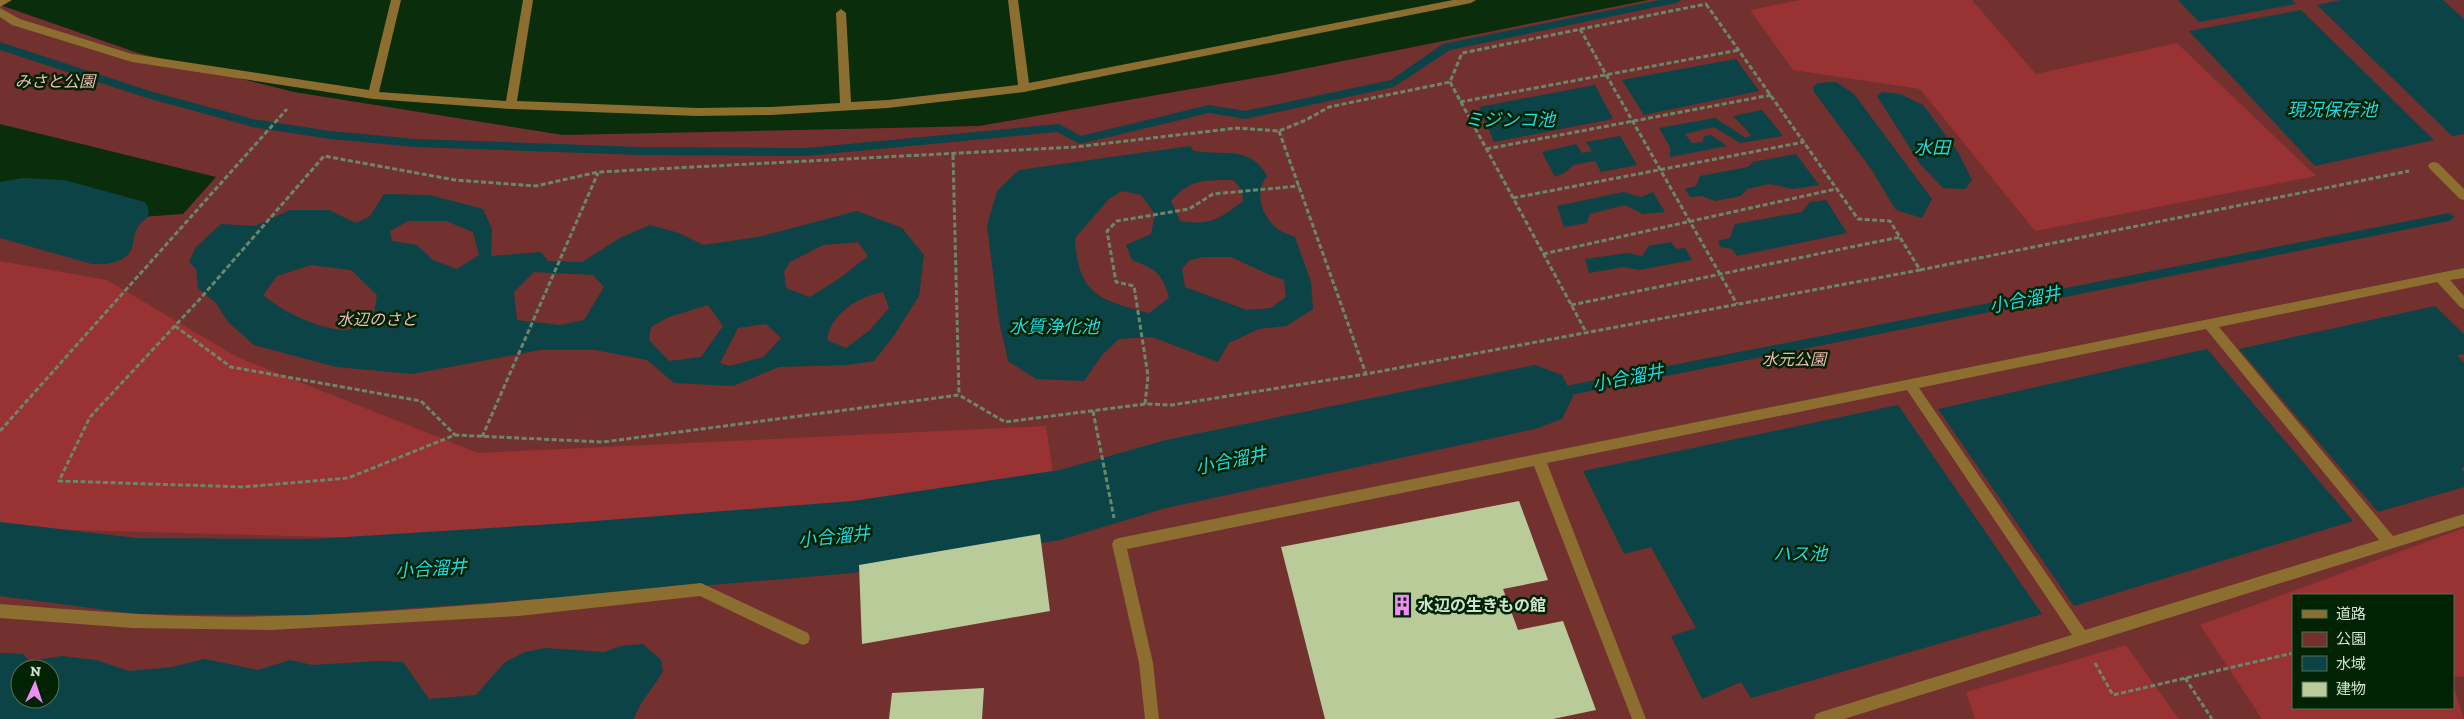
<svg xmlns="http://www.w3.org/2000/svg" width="2464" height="719" font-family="'Zilla Slab','Noto Sans JP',serif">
<rect width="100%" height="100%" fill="#0a2d0b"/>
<!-- green -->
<path fill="#72302f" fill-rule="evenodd" d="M1648,0h816v719h-2464v-492l183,-13 33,-37 -216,-53v-119l138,48 156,39 269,43 416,-9 299,-52zM2293,595h160v113h-160zM20,669h30v30h-30z"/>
<!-- forest -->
<path fill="#983233" d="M1800,0h172l64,74 141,-31 139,133 -281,55 -115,-142 -127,-19 -43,-60z
M0,261l107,19 130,77 241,96 568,-27 9,59 -586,56 -469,-13z
M2464,528v149l-11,-1v-81h-160v113h160v-23l11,34h-202l-62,-94z
M2126,645l53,74h-204l-9,-27z"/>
<!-- water -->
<path fill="#0b4347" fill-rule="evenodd" d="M2178,0h114l4,4 -97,18z
M2341,0h102l21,19v115l-12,2 -135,-131z
M2301,10l133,130 -119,26 -126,-135z
M1736,59l23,32 -115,24 -22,-35z
M1836,82l18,12 78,105 -10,19 -26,-8 -25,-41 -57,-77 -1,-5 5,-4z
M1595,85l18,34 -119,23 -15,-35z
M1882,92l18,2 23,11 35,47 14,28 -7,9 -22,-1 -23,-24 -43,-68z
M1762,110l21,26 -43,7 -26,-16 -29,7 7,9 11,-1 1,-6 7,-1 16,11 -57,11v-10l-11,-19 56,-10 31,20 5,-3 -18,-19z
M1620,136l17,29 -36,7 -6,-11 -22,4 -7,7 -11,5 -13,-25 34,-8 6,9 10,-2 -6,-9z
M1190,146l4,5c29,5 57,-6 73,25 -12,15 -7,36 7,50 5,5 14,8 21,11l16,45 2,27 -27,17 -27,3 -30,14 -11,19 -66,-25 -33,2 -17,16 -18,26 -48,-2 -28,-18 -9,-41 -12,-94 10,-35 22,-21zM1233,180l9,10 1,11c-23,18 -33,25 -63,20l-9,-20c18,-22 35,-21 62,-21zM1122,191l19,4 14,19 -4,20 -25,11 6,15c23,9 31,13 37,38l-20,15c-50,-13 -71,-18 -74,-75l34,-39zM1203,257h28l39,18 14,5 2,17 -15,11 -24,2 -62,-23 -3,-18 8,-9z
M1796,154l23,31 -26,4 -23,-5 -23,5 -6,7 -26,5 -13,-5 -12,1 -5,-8 11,-3 4,-10 48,-9 5,-5z
M22,178l42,2 81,22c11,16 -5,17 -9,29 -3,6 -2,14 -5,19 -6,13 -26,15 -39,14l-92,-26v-56z
M1623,192l18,5 12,-5 12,20 -22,2 -18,-9 -35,9 -3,9 -23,4 -7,-21z
M384,194l46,1 53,14 9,20 -1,27 50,-4 7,9 34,1 38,-24 30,-13 29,8 24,12 55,-8 99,-26 45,17 22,27 -5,41 -26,41 -19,24 -27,4 -68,2 -46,19 -59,-3 -27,-23 -52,-10h-55l-128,24 -76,-7 -82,-22 -26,-23 -12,-19 -18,-15 -2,-19 -7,-7 7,-15 25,-23 34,2 35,-16h39l27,13 14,-7zM408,221h38l27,11 6,23 -22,14 -24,-9 -16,-15 -25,-4 -2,-10zM858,242l10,14 -28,22 -30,19 -24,-9 -2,-16 6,-10 33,-17zM311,265l40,5 26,25 -5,28c-9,2 -22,8 -31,7 -26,-3 -58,-18 -78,-35l14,-19zM534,272l59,3 11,12 -20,33 -24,5 -43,-5 -3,-28zM883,292l6,16 -19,22 -24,18 -19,-8c3,-26 32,-44 56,-48zM708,305l15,21 -22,31 -32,4 -20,-21 2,-13 18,-10zM766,324l15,14 -18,19 -33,9 -10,-3 18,-35z
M1826,200l21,33 -110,23 -5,-7 -12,-2 -2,-6 12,-3 5,-14 67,-12 8,-10z
M1671,242l5,7 9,-1 7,12 -53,10 -15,-3 -35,6 -4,-14 43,-6 14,3 7,-10z
M2435,306l29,28v20l-7,1 7,8v104l-3,1 3,4v15l-86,25 -139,-163z
M2207,349l146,172 -279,85 -136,-197z
M1898,405l144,209 -291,84 -10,-16 -39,17 -31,-63 25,-8 -45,-81 -27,7 -41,-83z
M643,644l18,16 2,11c-9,17 -23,29 -29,48h-634v-66l23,1 6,7 33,-5 34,4 33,11 43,-4 32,-8 54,11 32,-10 22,5 67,-4 24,1 26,37 47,-4 29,-33 20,-10 20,-4 59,4 17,-6zM20,669h30v30h-30z"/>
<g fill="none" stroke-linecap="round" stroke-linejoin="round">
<!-- stream -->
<path fill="#0b4347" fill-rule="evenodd" d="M1659,0h22l-5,3 -226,47 -56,37 -149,32 -36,-6 -129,31 -23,-12 -251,24 -165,-1 -225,-8 -86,-8 -77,-12 -106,-29 -147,-48v-8l153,50 100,27 77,12 86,8 225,8 165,1 253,-24 22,12 128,-31 36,6 146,-31 52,-36z
M2449,213l6,4 -6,4 -914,181 -5,-1 -1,-4 1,-4 5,-1z"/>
<!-- river -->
<path fill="#0b4347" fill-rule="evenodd" d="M1535,365l27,10 11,22 -11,22 -27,10 -369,79 -106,32 -207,33 -284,24 -255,18 -178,-1 -136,-18v-74l136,16 178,1 255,-16 284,-22 207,-31 106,-30z"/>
</g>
<!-- building -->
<path fill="#b9cb98" d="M1519,501l29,79 -45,9 15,41 45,-9 33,89 -43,9h-228l-44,-172z
M1040,534l10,77 -188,33 -3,-79z
M984,688l-2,31h-93l3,-26z"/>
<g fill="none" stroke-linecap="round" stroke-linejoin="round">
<!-- path -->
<path stroke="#6b876b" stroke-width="3" stroke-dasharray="5 2.5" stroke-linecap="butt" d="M1706,4l152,215 32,2 30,49 -554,104 -194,31 -27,-1 -140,18 -46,-27 -356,47 -148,-7 -107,43 -105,9 -184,-6 31,-64 109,-117 125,-144 131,24 81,6 62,-14 477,-25 162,-19 42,3 27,-11 23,-13 121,-25 12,-29z
M1580,29l157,275
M1450,82l136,250
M1460,102l279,-52
M1279,131l87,243
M1486,149l285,-54
M953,155l6,240
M1513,198l291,-56
M1543,254l293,-65
M1920,270l489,-99
M1571,305l329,-68
M175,326l56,41 190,34 34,34
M1145,404l3,-28 -14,-90 -18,-4 -9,-51 10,-10 72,-12 24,-15 86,-8
M1093,411l21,107
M0,431l287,-322
M482,437l116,-264
M2095,663l18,32 180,-42
M2185,678l27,41"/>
<!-- minor -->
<path fill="#8c6e30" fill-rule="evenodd" d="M0,0h12l-12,7z
M391,0h10l-22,92 127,9 17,-101h10l-16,101 181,7 73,-1 69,-4 -4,-90 5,-4 5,4 5,89 37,-2 130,-15 -10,-85h10l11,83 424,-83h23l-5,3 -447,89 -136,16 -117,7 -73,1 -187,-7 -138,-10 -241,-37 -120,-37 -12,-8v-9l20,11 112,35 237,36z
M2434,162l4,1 26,26v11l-4,-1 -30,-30 -2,-3 2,-3z
M2464,268v10l-14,2 14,16v13l-4,-2 -23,-25 -218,45 174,209 71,-22v12l-620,193h-30l2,-5 5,-2 251,-77 -165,-245 -360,73 99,256h-14l-98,-253 -407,83 26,114 6,56h-14l-6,-56 -27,-119 2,-4 5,-2zM2206,329l173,211 -294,90 -166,-242z
M701,583l107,50 2,5 -2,5 -5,2 -5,-2 -98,-47 -181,20 -248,14 -139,-2 -132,-10v-14c90,7 181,15 272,12 143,-4 286,-18 429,-33z"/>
</g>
<!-- icons -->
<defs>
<g id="building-bare" transform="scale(1.725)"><path d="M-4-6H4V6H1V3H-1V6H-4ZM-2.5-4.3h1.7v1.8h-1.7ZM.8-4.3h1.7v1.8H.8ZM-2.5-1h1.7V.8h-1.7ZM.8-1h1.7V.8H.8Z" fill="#ee8cf8" stroke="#012303" stroke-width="2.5" paint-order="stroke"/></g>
</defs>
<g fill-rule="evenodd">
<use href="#building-bare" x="1402" y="605"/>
</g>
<g text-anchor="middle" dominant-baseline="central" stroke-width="5" stroke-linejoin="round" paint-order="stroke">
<!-- park labels -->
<g font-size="16" font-style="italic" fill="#f2bab5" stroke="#012303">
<text x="55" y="81">みさと公園</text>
<text x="377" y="319">水辺のさと</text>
<text x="1794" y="359">水元公園</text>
</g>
<!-- poi labels -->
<g font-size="16" font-weight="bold" fill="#d0e4cf" stroke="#012303" text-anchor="start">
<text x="1418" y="605">水辺の生きもの館</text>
</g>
<!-- water labels -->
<g font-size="18" font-style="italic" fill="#21d8e7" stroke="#012303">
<text x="2332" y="110">現況保存池</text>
<text x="1510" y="120">ミジンコ池</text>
<text x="1932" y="148">水田</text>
<text transform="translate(2025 300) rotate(-11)">小合溜井</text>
<text x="1054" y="327">水質浄化池</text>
<text transform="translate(1628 378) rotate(-11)">小合溜井</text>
<text transform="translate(1231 461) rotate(-12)">小合溜井</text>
<text transform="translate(834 537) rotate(-6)">小合溜井</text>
<text x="1800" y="554">ハス池</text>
<text transform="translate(431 569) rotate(-4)">小合溜井</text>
</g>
</g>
<!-- legend -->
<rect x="2292" y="594" width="162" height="115" fill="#012303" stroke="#547055"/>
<rect x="2302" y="610" width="25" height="8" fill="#8c6e30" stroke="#547055"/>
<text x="2336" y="619" font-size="15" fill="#d0e4cf">道路</text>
<rect x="2302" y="632" width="25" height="15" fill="#72302f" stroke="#547055"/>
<text x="2336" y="644" font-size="15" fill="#d0e4cf">公園</text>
<rect x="2302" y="656" width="25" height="15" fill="#0b4347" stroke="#547055"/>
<text x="2336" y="669" font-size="15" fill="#d0e4cf">水域</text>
<rect x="2302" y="682" width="25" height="15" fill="#b9cb98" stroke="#547055"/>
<text x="2336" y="694" font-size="15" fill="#d0e4cf">建物</text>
<!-- north arrow -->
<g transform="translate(35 684) rotate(3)"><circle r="24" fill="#012303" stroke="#547055"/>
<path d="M0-4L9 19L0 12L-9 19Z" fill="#ee8cf8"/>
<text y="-8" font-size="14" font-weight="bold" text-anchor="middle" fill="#d0e4cf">N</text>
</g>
</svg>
